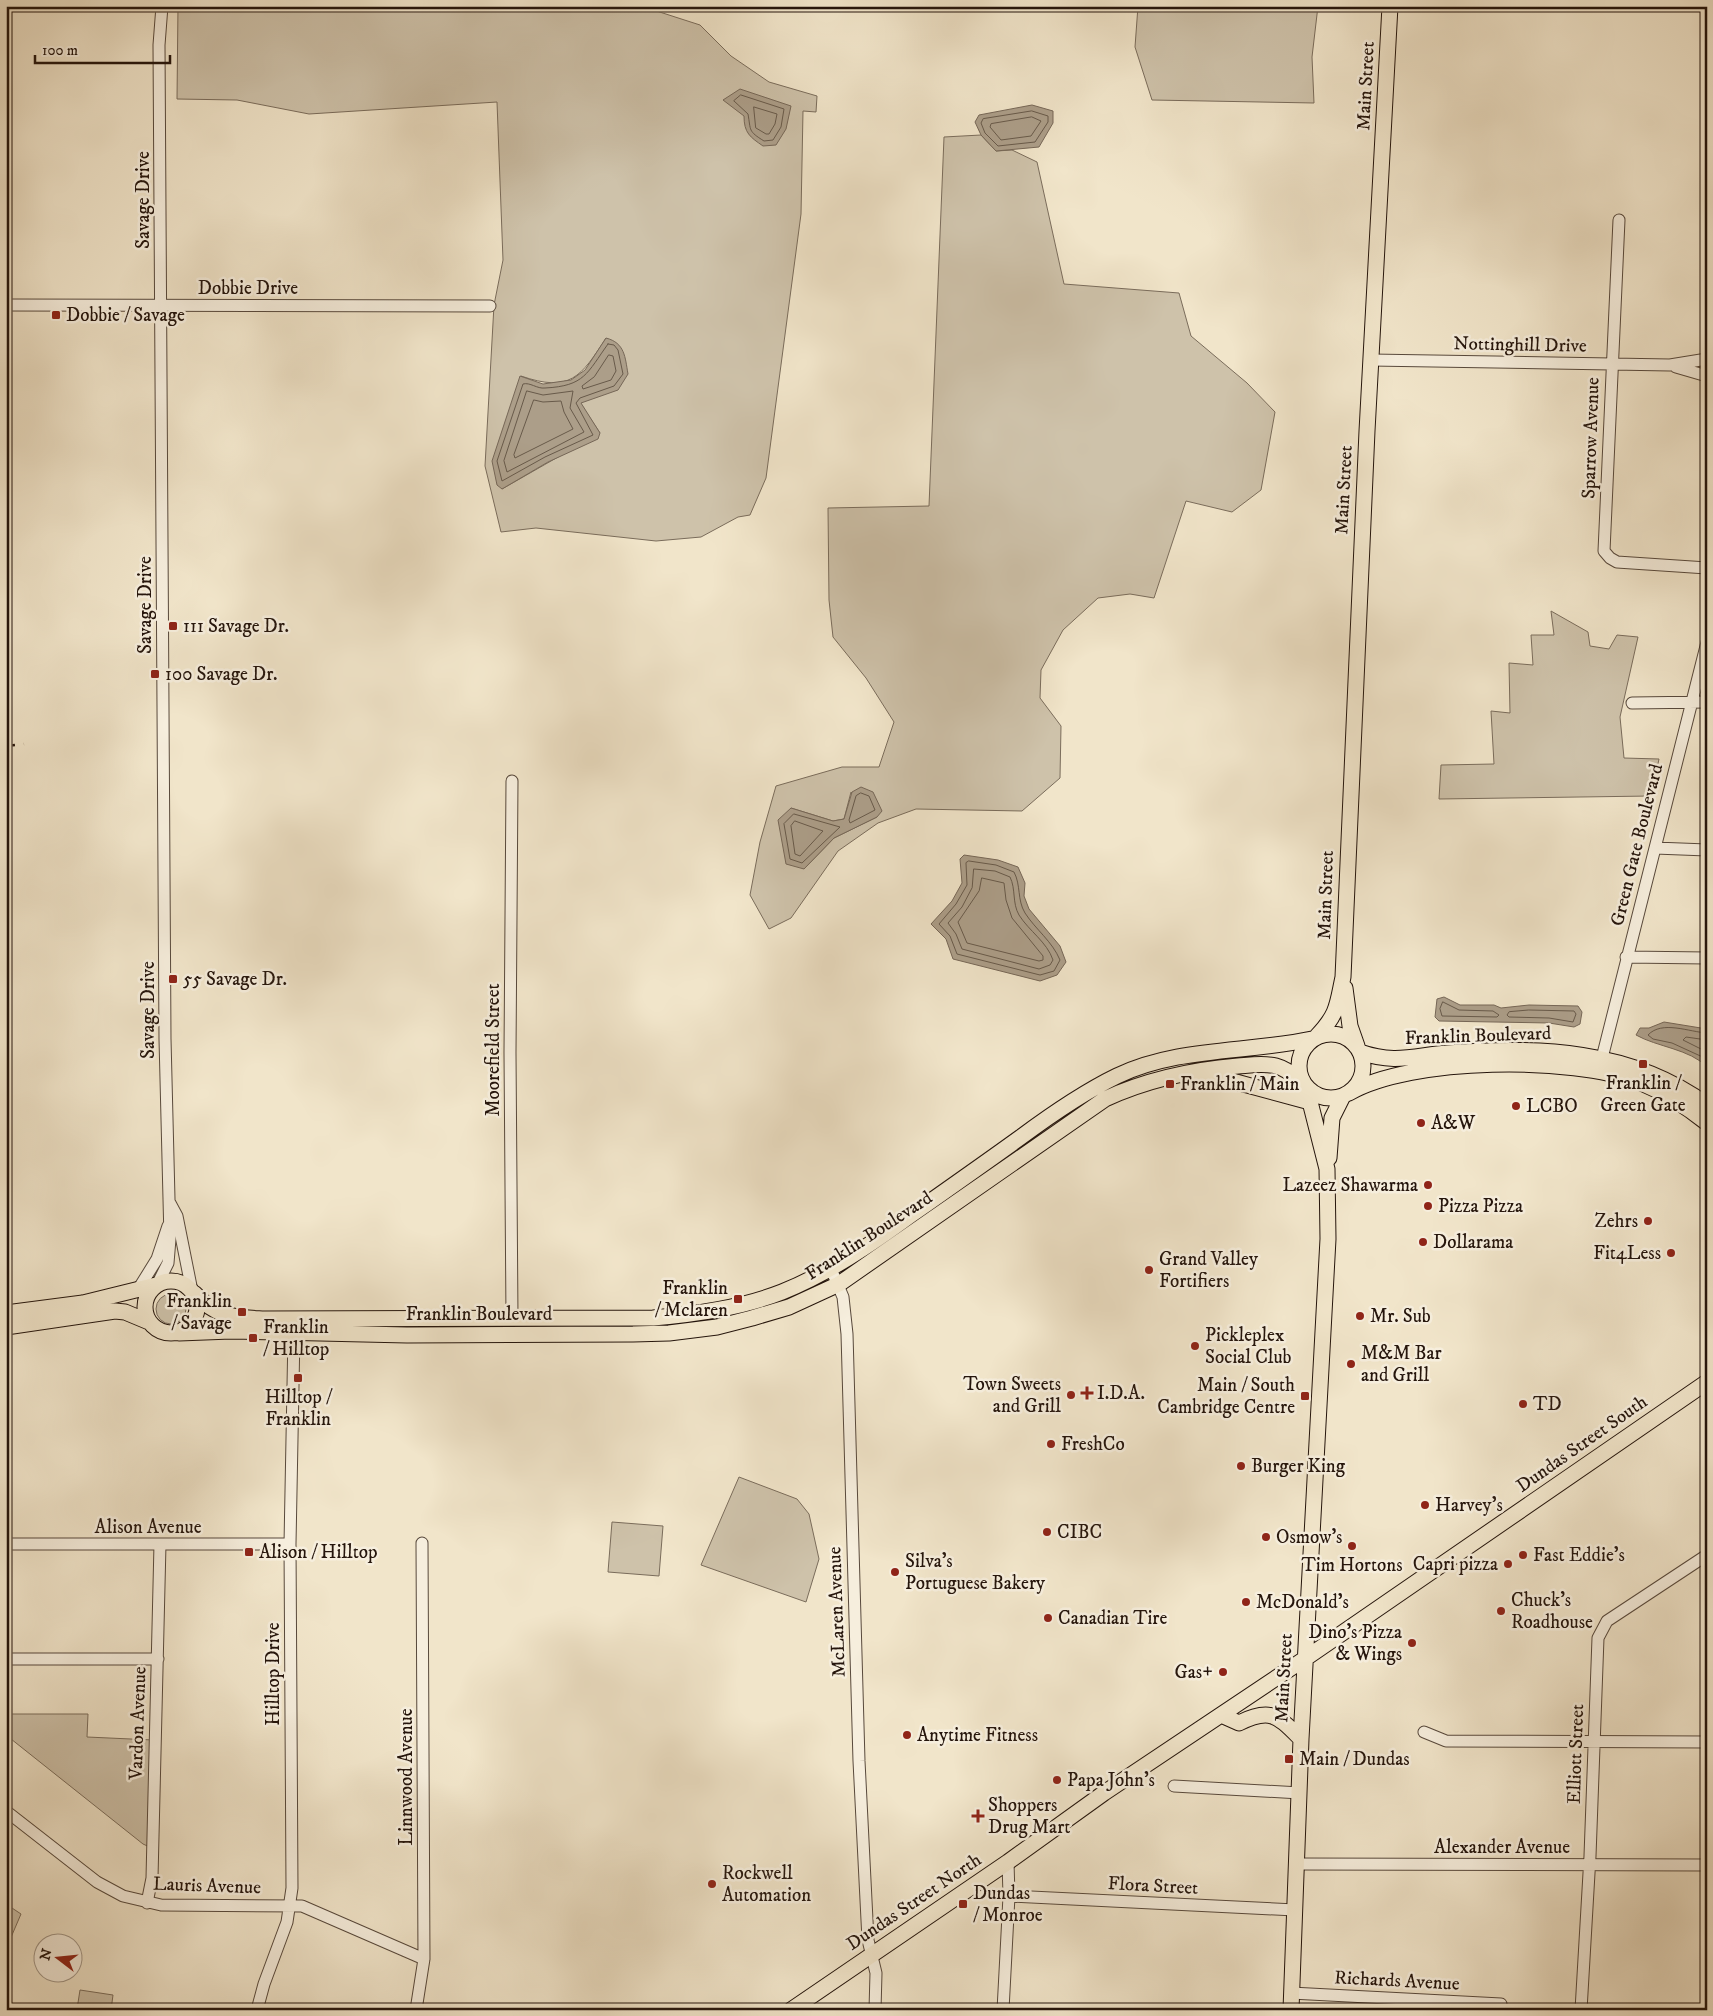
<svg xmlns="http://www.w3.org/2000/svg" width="1713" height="2016" font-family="'IM FELL DW Pica',serif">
<rect width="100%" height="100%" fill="#f1e5ca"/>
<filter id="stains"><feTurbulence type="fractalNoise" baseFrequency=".004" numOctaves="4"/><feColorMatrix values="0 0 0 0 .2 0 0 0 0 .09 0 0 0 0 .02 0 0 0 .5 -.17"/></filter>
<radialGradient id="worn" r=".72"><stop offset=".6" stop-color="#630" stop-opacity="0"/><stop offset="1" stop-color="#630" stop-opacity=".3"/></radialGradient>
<!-- green -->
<path fill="#cec2aa" stroke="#7a6c5b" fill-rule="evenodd" d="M178,6h463l59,19 31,31 38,26 48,14 -1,16 -13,-1 -2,103 -35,264 -16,37 -12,2 -37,20 -45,4 -120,-13 -35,4 -16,-66 9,-161 9,-45 -6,-158 -188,12 -72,-14 -60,-1zM606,338l-26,65 20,30 -98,56 19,-113c49,17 60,1 85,-38z
M1138,6h180l-6,51 2,46 -162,-3 -17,-53z
M1540,6h85l-67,4z
M981,135l15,16 16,-1 25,12 27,122 115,9 12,43 56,47 28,29 -14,78 -29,22 -46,-11 -32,97 -24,-4 -32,4 -35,32 -22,40 -1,28 21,28 -1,52 -38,33 -106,-2 -38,14 -40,28 -47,67 -22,11 -19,-34 10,-53 16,-56 66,-19h37l15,-45 -28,-44 -33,-41 -4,-37 -1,-92 101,-2 15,-369zM851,792l26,25 -43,21 -30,31 -13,-61 42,13 11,-2z
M1551,611l37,21 2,14 19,3 8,-14 21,2 -18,80 4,41 35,1 -8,37 -212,3 2,-34 53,-1 -3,-53 19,2 -1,-50 24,2 -2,-30h23z
M156 1309a15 15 0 1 1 30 0a15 15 0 1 1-30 0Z
M739,1477l58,22 12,15 10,45 -13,43 -105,-37z
M612,1522l51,4 -4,50 -51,-4z
M6,1714h82l-1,23 66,3 1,109 -11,-5 -137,-109z
M6,1904l15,10 -15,35z
M80,1990l33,5 -2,15 -34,-1z"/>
<!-- water -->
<path fill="#ac9e89" stroke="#766757" d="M740,89l51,17 -5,23 -10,16 -13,1c-13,-9 -19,-13 -19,-30l-21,-16z
M1032,105l21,6v12l-14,24 -43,4 -15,-16 -6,-13 4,-7z
M606,338c19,5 19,19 22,36l-10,16 -37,13 19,30 -2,6 -50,23 -46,27 -5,-4 -5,-24 28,-85 23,8 28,-4 14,-10z
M861,787l12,5 9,19 -5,6 -43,21 -30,31 -18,-5 -8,-44 13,-12 42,13 11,-2 8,-27z
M964,855l34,5 20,7 7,16 -1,13 5,13 31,37 6,16 -9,13 -17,6 -87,-22 -7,-20 -15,-15 21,-23 10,-18 -2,-24z
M1444,997l16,8h34l7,3 28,-3 49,1 4,6 -2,12 -6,3 -25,-4 -110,-2 -4,-4 2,-18z
M1664,1022l43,7v38c-17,-18 -50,-20 -71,-32l4,-7h9z"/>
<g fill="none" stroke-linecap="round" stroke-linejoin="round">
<!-- shore -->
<path stroke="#685a4a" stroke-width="1" d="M741,95l43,14 -3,18 -8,13 -9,1c-16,-10 -13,-10 -16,-27l-14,-13z
M754,107l23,7 -2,10 -6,10h-3l-10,-6z
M1032,111l16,5v6l-13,20 -37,4 -13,-13 -4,-10 2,-4z
M1032,117l9,4 -10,15 -30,4 -11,-13 1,-3z
M608,344l6,1 4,5 5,24 -9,12 -34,12 -4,5 17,32 -48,22 -43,24 -5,-20 26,-77c7,-2 14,5 22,4 40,-2 42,-15 63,-44z
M609,355l4,1 3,15 -5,9 -28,9 -1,-3 12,-9z
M527,391l16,4 30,-4 -3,17 14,24 -77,40 -3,-11z
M534,400l9,2 18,-1 3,11 9,17 -58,29 -1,-3z
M861,793l8,3 6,14 -25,13 -1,-3 7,-24z
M794,814l46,13 -38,36 -12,-4 -6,-35z
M795,821l28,10 -23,25 -5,-2 -4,-28z
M969,861l27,4 18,7c7,13 3,28 11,41 11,17 27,28 35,47l-6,11 -14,4 -83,-21 -7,-18 -11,-12 17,-20 11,-19 -1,-22z
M974,869l21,2 15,6c6,12 2,26 9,38 10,16 28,27 34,45l-3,5 -11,4 -77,-20 -6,-15 -8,-11 14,-16 10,-19z
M982,878l22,5 2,17 6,18 31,38v4l-4,1 -72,-18 -9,-21 21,-31z
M1443,1002l16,8 34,1 6,4 -2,2 -55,-1 -2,-7z
M1529,1010l45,1 2,3 -3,8 -24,-4 -40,-1 -2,-2 2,-3z
M1707,1033c-18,-1 -45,-13 -59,2l5,4 19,4 35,16
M1707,1040l-21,-3 -3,3 24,12"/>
<!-- minor casing -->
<g stroke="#58493c" stroke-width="13">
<path id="minor" d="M1619,220l-15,331 6,7 7,4 90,6
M6,305l484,1
M1371,360l299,5 37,-6
M1676,367l31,9
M1632,703l75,-1
M512,781l-2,272 2,265
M1655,848l52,2
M1626,957l81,1
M1602,1058l105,-416
M170,1203l7,13 15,75
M831,1269l12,28 4,37 12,427 9,179 8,33 -1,37
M158,1283l10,-20 2,-24 -5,-200 -6,-994 3,-39
M139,1288l18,-29 11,-33
M6,1544h284
M6,1659h152
M1424,1732l22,9 261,1
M1174,1786l126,7
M6,1811l91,71 26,14 38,9 141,1 122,53
M1297,1864l410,1
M1009,1896l286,14
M147,1903l5,-25 8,-334
M1291,1993l210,11
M257,2010l7,-26 23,-62 5,-34 -2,-344 4,-211
M416,2010l8,-51 -2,-416
M1003,2010l6,-114 -1,-34
M1581,2010l9,-154 8,-218 9,-17 100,-66"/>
</g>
<!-- major casing -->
<g stroke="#25150c" stroke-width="17">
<path id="major" d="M1345,988l5,38 7,20
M1299 1066a32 32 0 1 1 64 0a32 32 0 1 1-64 0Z
M1317,1036c21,-22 20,-31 26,-59l24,-546 23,-425
M1360,1052c34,12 53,4 87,1 90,-7 184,-4 260,52
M1187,1078l49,4 74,20
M1349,1093c62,-36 223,-37 290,-11 24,10 48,25 68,41
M1329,1158l3,-40 11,-22
M145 1307a26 26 0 1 1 52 0a26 26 0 1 1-52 0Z
M194,1293c23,24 36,24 68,26l391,-1c43,-4 88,-10 129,-26 47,-19 88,-47 129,-77 37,-26 74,-52 110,-78 31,-23 61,-44 96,-61 60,-29 130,-23 195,-37
M6,1313l77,-10 73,-18
M6,1327l109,-16 10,1 24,10
M179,1333l52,-2 176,4 226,-1 36,-1 48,-6 35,-9 37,-11 50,-23 266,-185c43,-20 86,-29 133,-33 13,-1 26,-3 38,0 11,3 19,10 27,16
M1221,1715l18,8c32,-16 39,-7 62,16
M791,2010l217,-148 96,-69 202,-135 401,-276
M1291,2010l10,-271 27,-500 -1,-70 -21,-83"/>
</g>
<!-- minor -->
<use href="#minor" stroke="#f6eedd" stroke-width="11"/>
<!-- major -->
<use href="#major" stroke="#f1e5ca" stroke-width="15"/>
<!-- rail -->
<path stroke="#25150c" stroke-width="2.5" stroke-dasharray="9 9" stroke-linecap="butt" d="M6,746l18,-2"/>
</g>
<!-- markers -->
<g fill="#8f2418" stroke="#f6eedd" stroke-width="2">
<rect x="51" y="310" width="10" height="10" rx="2.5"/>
<rect x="168" y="621" width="10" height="10" rx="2.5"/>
<rect x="150" y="669" width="10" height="10" rx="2.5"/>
<rect x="168" y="974" width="10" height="10" rx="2.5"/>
<rect x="1638" y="1059" width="10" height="10" rx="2.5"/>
<rect x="1165" y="1079" width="10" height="10" rx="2.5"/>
<circle cx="1516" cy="1106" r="5"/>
<circle cx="1421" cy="1123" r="5"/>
<circle cx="1428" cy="1185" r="5"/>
<circle cx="1428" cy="1206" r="5"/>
<circle cx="1648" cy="1221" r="5"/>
<circle cx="1423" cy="1242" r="5"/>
<circle cx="1671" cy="1253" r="5"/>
<circle cx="1149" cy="1270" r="5"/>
<rect x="733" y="1294" width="10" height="10" rx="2.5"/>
<rect x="237" y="1307" width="10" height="10" rx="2.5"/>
<circle cx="1360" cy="1316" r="5"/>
<rect x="248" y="1333" width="10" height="10" rx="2.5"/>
<circle cx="1195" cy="1346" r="5"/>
<circle cx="1351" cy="1364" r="5"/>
<rect x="293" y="1373" width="10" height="10" rx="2.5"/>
<path d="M1084.5 1385.5h5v5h5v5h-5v5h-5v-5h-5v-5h5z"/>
<circle cx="1071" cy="1395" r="5"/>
<rect x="1300" y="1391" width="10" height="10" rx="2.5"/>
<circle cx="1523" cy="1404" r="5"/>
<circle cx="1051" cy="1444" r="5"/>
<circle cx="1241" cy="1466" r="5"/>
<circle cx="1425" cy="1505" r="5"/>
<circle cx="1047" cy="1532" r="5"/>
<circle cx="1266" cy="1537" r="5"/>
<circle cx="1352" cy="1546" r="5"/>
<rect x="244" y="1547" width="10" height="10" rx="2.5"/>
<circle cx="1523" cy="1555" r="5"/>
<circle cx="1508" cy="1564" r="5"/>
<circle cx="895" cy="1572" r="5"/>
<circle cx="1246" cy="1602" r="5"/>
<circle cx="1501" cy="1611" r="5"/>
<circle cx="1048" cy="1618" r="5"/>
<circle cx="1412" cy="1643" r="5"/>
<circle cx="1223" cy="1672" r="5"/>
<circle cx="907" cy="1735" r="5"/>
<rect x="1284" y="1754" width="10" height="10" rx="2.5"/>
<circle cx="1057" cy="1780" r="5"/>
<path d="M975.5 1808.5h5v5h5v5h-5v5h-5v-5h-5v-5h5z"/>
<circle cx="712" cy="1884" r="5"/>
<rect x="958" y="1899" width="10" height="10" rx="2.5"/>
</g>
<g text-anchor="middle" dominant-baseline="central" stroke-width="5" stroke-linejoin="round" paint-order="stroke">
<!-- street labels -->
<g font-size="19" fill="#25150c" stroke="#f6eedd">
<text transform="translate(1366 86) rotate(-87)">Main Street</text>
<text transform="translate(143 200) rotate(-90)">Savage Drive</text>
<text x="248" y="288">Dobbie Drive</text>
<text transform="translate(1520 345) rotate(1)">Nottinghill Drive</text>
<text transform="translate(1591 438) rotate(-88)">Sparrow Avenue</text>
<text transform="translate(1344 490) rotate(-87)">Main Street</text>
<text transform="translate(145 605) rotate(-90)">Savage Drive</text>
<text transform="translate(1637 845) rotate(-76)">Green Gate Boulevard</text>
<text transform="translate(1326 895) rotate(-88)">Main Street</text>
<text transform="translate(148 1010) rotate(-90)">Savage Drive</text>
<text transform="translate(1478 1036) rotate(-2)">Franklin Boulevard</text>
<text transform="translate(493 1050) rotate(-90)">Moorefield Street</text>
<text transform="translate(869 1236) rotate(-33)">Franklin Boulevard</text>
<text x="479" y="1314">Franklin Boulevard</text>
<text transform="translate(1582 1444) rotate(-35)">Dundas Street South</text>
<text x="148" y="1527">Alison Avenue</text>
<text transform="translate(837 1612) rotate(-92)">McLaren Avenue</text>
<text transform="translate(273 1674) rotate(-90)">Hilltop Drive</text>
<text transform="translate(1284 1678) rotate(-87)">Main Street</text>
<text transform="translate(138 1723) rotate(-88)">Vardon Avenue</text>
<text transform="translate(1576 1754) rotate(-88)">Elliott Street</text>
<text transform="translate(406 1777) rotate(-90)">Linnwood Avenue</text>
<text x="1502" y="1847">Alexander Avenue</text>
<text transform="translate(207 1886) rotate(2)">Lauris Avenue</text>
<text transform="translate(1153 1886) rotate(3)">Flora Street</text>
<text transform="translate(914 1902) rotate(-34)">Dundas Street North</text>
<text transform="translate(1397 1981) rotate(3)">Richards Avenue</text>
</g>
<!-- poi labels -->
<g font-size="19" fill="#25150c" stroke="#f6eedd" text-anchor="start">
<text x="66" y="315">Dobbie / Savage</text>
<text x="183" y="626">111 Savage Dr.</text>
<text x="165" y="674">100 Savage Dr.</text>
<text x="183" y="979">55 Savage Dr.</text>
<text x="1643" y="1083" text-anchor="middle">Franklin /<tspan x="1643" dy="22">Green Gate</tspan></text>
<text x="1180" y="1084">Franklin / Main</text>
<text x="1526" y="1106">LCBO</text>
<text x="1431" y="1123">A&amp;W</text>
<text x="1418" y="1185" text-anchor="end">Lazeez Shawarma</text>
<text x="1438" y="1206">Pizza Pizza</text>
<text x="1638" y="1221" text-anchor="end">Zehrs</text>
<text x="1433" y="1242">Dollarama</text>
<text x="1661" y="1253" text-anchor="end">Fit4Less</text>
<text x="1159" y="1259">Grand Valley<tspan x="1159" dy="22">Fortifiers</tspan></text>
<text x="728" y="1288" text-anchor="end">Franklin<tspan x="728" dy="22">/ Mclaren</tspan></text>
<text x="232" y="1301" text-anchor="end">Franklin<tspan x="232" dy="22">/ Savage</tspan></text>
<text x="1370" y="1316">Mr. Sub</text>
<text x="263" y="1327">Franklin<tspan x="263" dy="22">/ Hilltop</tspan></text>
<text x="1205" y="1335">Pickleplex<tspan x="1205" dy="22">Social Club</tspan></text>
<text x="1361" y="1353">M&amp;M Bar<tspan x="1361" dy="22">and Grill</tspan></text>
<text x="1061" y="1384" text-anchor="end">Town Sweets<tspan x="1061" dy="22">and Grill</tspan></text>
<text x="1295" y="1385" text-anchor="end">Main / South<tspan x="1295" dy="22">Cambridge Centre</tspan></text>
<text x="1097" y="1393">I.D.A.</text>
<text x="298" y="1397" text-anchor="middle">Hilltop /<tspan x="298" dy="22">Franklin</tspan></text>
<text x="1533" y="1404">TD</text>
<text x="1061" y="1444">FreshCo</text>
<text x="1251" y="1466">Burger King</text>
<text x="1435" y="1505">Harvey's</text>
<text x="1057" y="1532">CIBC</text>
<text x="1276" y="1537">Osmow's</text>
<text x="259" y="1552">Alison / Hilltop</text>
<text x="1533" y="1555">Fast Eddie's</text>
<text x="905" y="1561">Silva's<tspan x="905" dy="22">Portuguese Bakery</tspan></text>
<text x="1498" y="1564" text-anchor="end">Capri pizza</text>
<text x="1352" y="1565" text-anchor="middle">Tim Hortons</text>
<text x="1511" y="1600">Chuck's<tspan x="1511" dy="22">Roadhouse</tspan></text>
<text x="1256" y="1602">McDonald's</text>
<text x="1058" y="1618">Canadian Tire</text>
<text x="1402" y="1632" text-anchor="end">Dino's Pizza<tspan x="1402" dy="22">&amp; Wings</tspan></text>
<text x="1213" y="1672" text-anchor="end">Gas+</text>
<text x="917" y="1735">Anytime Fitness</text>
<text x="1299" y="1759">Main / Dundas</text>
<text x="1067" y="1780">Papa John's</text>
<text x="988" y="1805">Shoppers<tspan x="988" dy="22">Drug Mart</tspan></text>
<text x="722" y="1873">Rockwell<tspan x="722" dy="22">Automation</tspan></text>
<text x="973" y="1893">Dundas<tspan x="973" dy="22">/ Monroe</tspan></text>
</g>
</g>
<!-- margin -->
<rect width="1713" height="2016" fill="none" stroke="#f1e5ca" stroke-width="25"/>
<rect x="8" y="8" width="1698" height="2001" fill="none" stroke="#25150c" stroke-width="2.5"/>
<rect x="12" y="12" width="1688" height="1991" fill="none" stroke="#25150c"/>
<!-- north arrow -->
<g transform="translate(58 1958) rotate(286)"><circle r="24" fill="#f6eedd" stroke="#a29789"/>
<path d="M0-4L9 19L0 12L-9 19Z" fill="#8f2418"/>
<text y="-8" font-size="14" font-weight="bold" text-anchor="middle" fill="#25150c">N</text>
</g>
<!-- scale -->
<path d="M35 55v8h135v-8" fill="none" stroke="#25150c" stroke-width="2.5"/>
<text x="42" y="55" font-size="15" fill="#25150c" stroke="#f6eedd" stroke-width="4" paint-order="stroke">100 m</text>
<rect width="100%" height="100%" filter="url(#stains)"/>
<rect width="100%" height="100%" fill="url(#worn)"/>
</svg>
